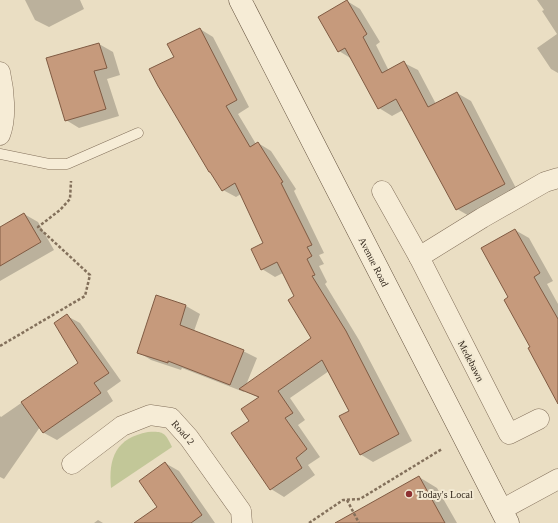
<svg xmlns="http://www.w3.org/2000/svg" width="558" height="523" font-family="'Times New Roman',serif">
<rect width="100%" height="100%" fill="#eadec3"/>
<!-- green -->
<path fill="#c2c798" d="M148,432c16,-1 17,1 24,15l-61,41c-3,-30 5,-50 37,-56z"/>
<!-- shadow -->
<path fill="#0003" d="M25,0h55l4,9 -35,18 -14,-7z
M537,0h21v73l-7,-4 -14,-21 20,-14 -15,-23 2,-1z
M347,1l13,8 20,33 -4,3 13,26 15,-8 14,7 18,34 21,-11 14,8 47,91 -47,25 -14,-8 -54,-99 -11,6 -13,-8 -27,-49 -13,-8z
M200,29l13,8 36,70 -11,7 18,30 2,-1 13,8 25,38 -2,2 30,62 -5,2 5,9 -5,2 8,16 -2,2 34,56 53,101 -39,21 -13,-8 -10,-43 -21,-40 -39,27 15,22 -7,5 22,32 -12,8 7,10 -31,22 -13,-8 -39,-55 18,-13 9,-23 -15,-8v2l-62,-24 -1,2 -30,-10 -13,-8 18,-56 30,10 14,8 -6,17 49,20 14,7 -11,27 66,-47 -17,-41 -12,-24 -8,4 -13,-8 3,-26 -24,-49 -5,3 -13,-7 -48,-133z
M99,44l14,8 7,23 -13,4 12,37 -40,12 -13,-8z
M24,214l14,8 16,28 -54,31v-53z
M515,230l14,8 24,43 -6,3 11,20v86l-26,-43 -22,-49z
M67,316l13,7 41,58 -14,10 6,10 -56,39 -13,-7 -4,-6 -36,52 -4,-2v-61l1,1 78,-54z
M165,463l14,8 36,52h-79l23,-16z
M419,477l18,11 20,35h-93z
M98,520l5,3h-9z"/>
<!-- building -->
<path fill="#c69a7c" stroke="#805b43" d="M347,0l20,34 -4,3 19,36 22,-12 24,46 29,-15 48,92 -49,26 -60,-111 -18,10 -33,-61 -7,4 -20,-35z
M200,28l37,72 -11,6 24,41 8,-5 25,40 -2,1 31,62 -5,2 5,9 -5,3 8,16 -3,1 34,55 53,103 -39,21 -21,-39 10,-5 -27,-51 -44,31 15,22 -8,5 22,31 -11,9 6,10 -32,22 -39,-57 18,-12 -8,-12 18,-12 -20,-8 72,-51 -23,-38 6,-4 -17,-34 -16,8 -10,-21 12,-6 -28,-60 -13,8 -12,-19h-1l-51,-86 -9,-17 25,-12 -7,-13z
M99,43l8,25 -13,3 12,38 -41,12 -19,-63z
M24,213l17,29 -41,24v-39z
M515,229l25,44 -6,4 24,42v85l-30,-56 2,-1 -26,-47 4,-3 -27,-49z
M156,295l30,10 -6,20 64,25 -14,35 -62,-24v2l-31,-10z
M67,314l42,59 -15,10 7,10 -58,40 -22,-31 57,-39 -24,-40z
M165,462l37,53 -11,8h-57l23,-16 -18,-26z
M419,476l26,47h-110z"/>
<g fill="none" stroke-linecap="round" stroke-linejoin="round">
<!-- lane casing -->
<g stroke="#83705b" stroke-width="11">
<path id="lane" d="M0,154l49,10h18l71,-31"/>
</g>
<!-- street casing -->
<g stroke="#83705b" stroke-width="21">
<g id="street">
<path d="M0,72c4,18 7,46 0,63"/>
<path d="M382,191l37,66"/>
<path d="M539,419l-30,15 -90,-177 63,-39 63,-36 13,-4"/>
<path id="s1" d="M72,464l50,-38 28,-11 21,3 18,20 52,73 1,12"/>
<path d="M501,510l57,-31"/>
</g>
</g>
<!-- secondary casing -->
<g stroke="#65523f" stroke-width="23">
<g id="secondary">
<path id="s2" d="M240,0l268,523"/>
</g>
</g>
<!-- path -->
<path stroke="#83705b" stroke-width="2.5" stroke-dasharray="3 2" stroke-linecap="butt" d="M0,346l85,-50 5,-21 -52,-48 22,-17 10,-11 1,-18
M347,500l12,23
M309,523l34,-23 17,-1 82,-50"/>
<!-- lane -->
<use href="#lane" stroke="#f6ecd6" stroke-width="10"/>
<!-- street -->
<use href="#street" stroke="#f6ecd6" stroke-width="20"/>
<!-- secondary -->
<use href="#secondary" stroke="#f6ecd6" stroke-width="22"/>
</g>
<!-- markers -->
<circle fill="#8d3031" stroke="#f2e9d2" stroke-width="1.5" cx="409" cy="494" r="4"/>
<g text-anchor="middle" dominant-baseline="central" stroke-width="4" stroke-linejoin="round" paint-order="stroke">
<!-- street labels -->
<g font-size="10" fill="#34291e" stroke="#f2e9d2">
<text stroke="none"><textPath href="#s2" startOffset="294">Avenue Road</textPath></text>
<text transform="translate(471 361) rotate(63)">Medebawn</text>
<text stroke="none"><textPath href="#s1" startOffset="133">Road 2</textPath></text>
</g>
<!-- poi labels -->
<g font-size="10" fill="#34291e" stroke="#f2e9d2" text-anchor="start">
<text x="417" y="494">Today's Local</text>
</g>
</g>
</svg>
